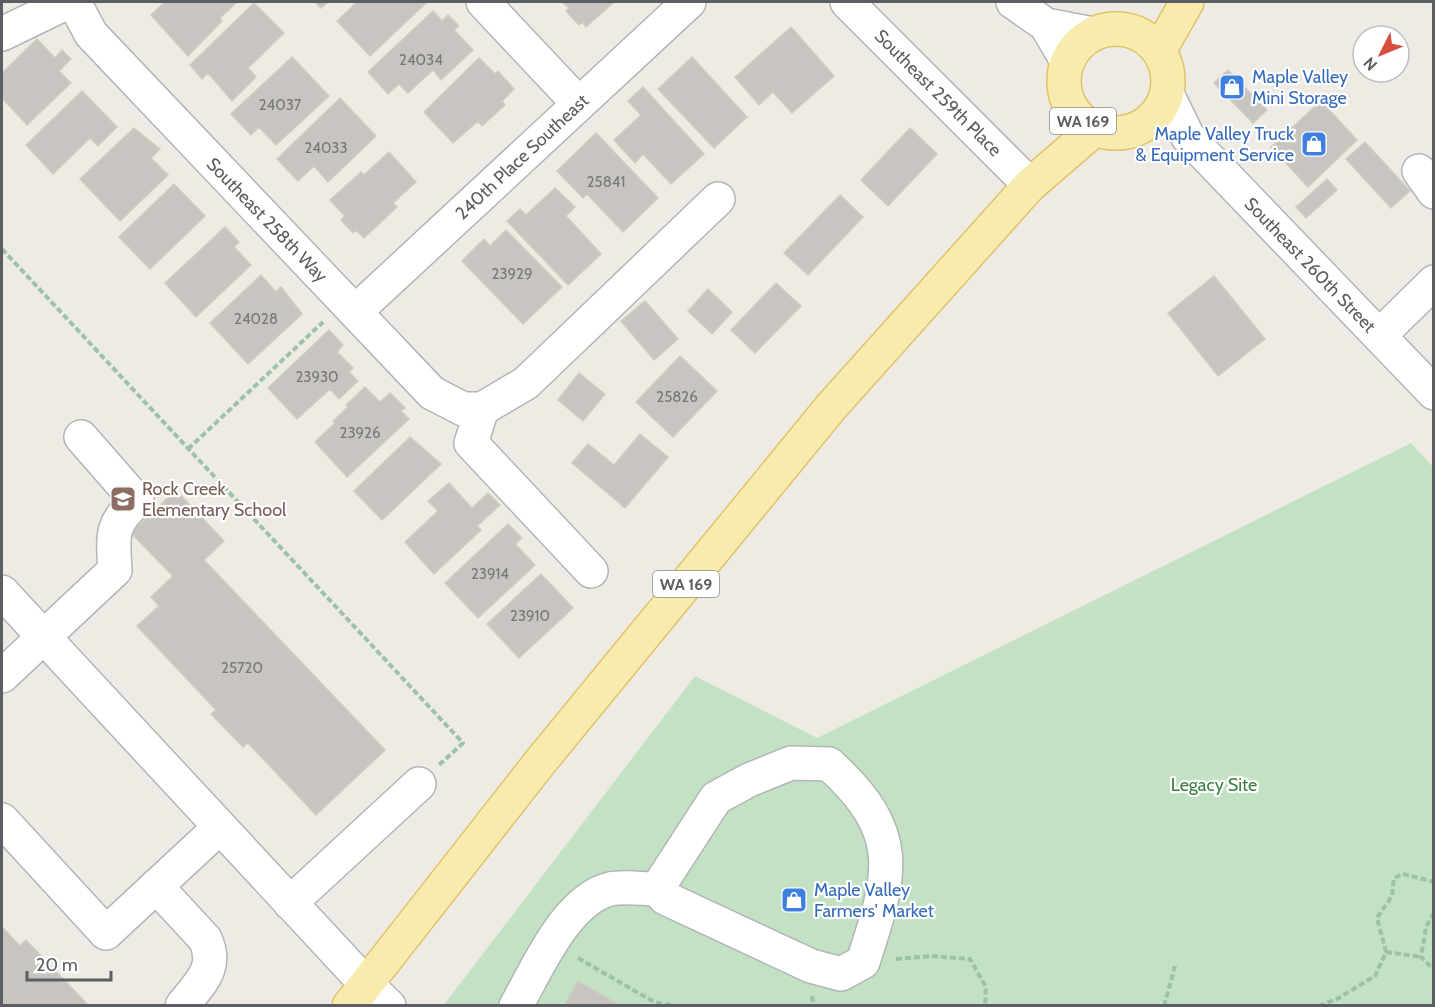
<svg xmlns="http://www.w3.org/2000/svg" width="1435" height="1007" font-family="Cabin,sans-serif">
<rect width="100%" height="100%" fill="#edebe3"/>
<!-- green -->
<path fill="#c2e2c3" d="M1411,443l22,24v538l-990,1 252,-330 122,62z"/>
<!-- building -->
<path fill="#c8c5c0" stroke="#d1ccc2" stroke-width="1.5" d="M165,2h72l-17,16 2,3 -34,35 -37,-41z
M315,2h13l-7,6z
M357,2h68l1,1 -56,53 -33,-35z
M562,2h52l-28,25 -4,-5 -3,3 -13,-14 3,-3z
M254,3l30,30 -36,35 8,9 -24,24 -24,-28 -6,6 -12,-14z
M433,11l9,10 6,-6 11,11 -5,4 19,20 -32,30 -8,-10 -25,23 -9,-9 -11,10 -20,-22z
M791,27l43,49 -42,37 -19,-21 -14,13 -24,-28z
M37,39l18,19 7,-8 9,9 -12,12 12,12 -44,42 -25,-27v-25z
M292,57l37,39 -53,49 -17,-18 -8,8 -20,-21z
M692,57l55,60 -33,31 -56,-59z
M479,58l16,16 3,-3 16,18 -12,12 3,4 -23,21 -4,-5 -25,22 -29,-31z
M1228,70l39,40 -14,13 -39,-40z
M643,87l61,67 -33,30 -28,-30 -8,9 -21,-23 27,-25 -13,-14z
M82,91l35,36 -19,19 -8,-8 -37,36 -27,-29z
M340,98l36,38 -48,46 -14,-16 -16,15 -21,-22z
M1321,101l36,39 -49,47 -37,-40z
M134,128l26,21 -9,9 17,17 -48,46 -40,-42z
M910,128l27,26 -49,52 -27,-26z
M596,133l62,65 -35,34 -36,-38 -4,4 -26,-27z
M1365,142l45,49 -19,17 -45,-49z
M389,152l27,30 -23,21 4,4 -33,31 -8,-8 -3,3 -12,-13 4,-4 -15,-16 31,-28 3,3z
M1327,179l10,11 -31,28 -10,-11z
M174,184l31,32 -55,53 -31,-32z
M555,188l20,19 -9,9 35,38 -33,31 -61,-64 13,-12 6,6z
M840,195l23,22 -55,58 -24,-22z
M225,227l14,15 -5,5 17,18 -55,52 -31,-34z
M506,230l56,57 -39,37 -61,-63 22,-22 6,7z
M261,275l15,17 5,-5 21,27 -54,50 -38,-41z
M1214,276l51,63 -47,37 -50,-63z
M776,283l25,23 -46,47 -24,-23z
M708,289l24,23 -20,22 -24,-23z
M645,301l33,38 -24,21 -33,-39z
M329,330l14,15 -6,7 16,16 -4,4 9,9 -19,18 -9,-10 -33,30 -29,-31z
M680,356l37,35 -44,46 -37,-35z
M579,373l26,21 -22,27 -25,-21z
M365,387l15,15 10,-9 15,15 -4,3 8,8 -62,58 -32,-35 20,-19 -2,-2 15,-14 -2,-2z
M640,434l28,23 -43,51 -53,-45 16,-19 26,21z
M410,437l31,27 -59,56 -28,-29z
M449,483l23,25 16,-15 12,12 -23,21 4,4 -47,44 -29,-32 33,-31 -10,-10z
M176,490l48,51 -20,19 181,190 -69,65 -68,-72 -5,4 -32,-33 5,-4 -79,-84 22,-20 -8,-9 22,-21 -42,-43z
M508,524l14,14 -7,6 20,21 -57,53 -33,-35z
M541,574l32,34 -54,50 -32,-34z
M2,927l18,19 6,-6 63,66h-87z
M578,981l43,25h-57z"/>
<g fill="none" stroke-linecap="round" stroke-linejoin="round">
<!-- minor casing -->
<g stroke="#b4b5b9" stroke-width="36">
<path id="minor" d="M74,2l17,32 341,359 31,16h19
M483,2l96,102
M847,2l183,183
M1013,2l33,23 21,36
M1046,25l47,9
M2,34l66,-32
M1167,94l21,43 246,256
M1419,171l15,21
M355,312l334,-310
M1379,336l55,-54
M591,571l-120,-128 11,-34 44,-26 192,-184
M2,592l364,392 23,22
M2,676l113,-106c-2,-34 -5,-46 22,-69l-56,-64
M791,763l38,1c76,69 63,109 34,198l-22,12 -30,-8 -146,-68 -8,-9 59,-91 33,-18z
M2,820l104,113 114,-106
M156,886l49,53c14,29 -5,44 -23,67
M290,903l129,-119
M516,1006c21,-37 50,-106 94,-117 14,-3 32,0 47,0"/>
</g>
<!-- major casing -->
<g stroke="#e3c266" stroke-width="36">
<path id="major" d="M1064 81a52 52 0 1 1 104 0a52 52 0 1 1-104 0Z
M1159,51l28,-49
M349,1006l192,-245 290,-354 199,-222 65,-56"/>
</g>
<!-- path -->
<path stroke="#9cc2a8" stroke-width="4" stroke-dasharray="6 3" stroke-linecap="butt" d="M2,249l461,494 -24,22
M188,449l135,-127
M1434,913l-8,14 -5,30 13,13
M1386,952l35,5
M578,958l76,44 22,4
M896,959l35,-3 39,3 16,28 -1,19
M812,996l1,10
M1164,1006l11,-40
M1319,1006l18,-7 38,-23 11,-24 -9,-34 15,-22 2,-18 9,-4 31,8"/>
<!-- minor -->
<use href="#minor" stroke="#fff" stroke-width="33"/>
<!-- major -->
<use href="#major" stroke="#f7ecae" stroke-width="33"/>
</g>
<!-- icons -->
<defs>
<g id="shop-square" transform="scale(1.35)"><rect x="-9" y="-9" width="18" height="18" rx="4" fill="#3f7fe0" stroke="#fff"/><path d="M-5-2.5h2.3a2.7 3.5 0 0 1 5.4 0H5L5.5 6h-11ZM-1.5-2.5h3a1.5 2.3 0 0 0-3 0Z" fill="#fff"/></g>
<g id="school-square" transform="scale(1.35)"><rect x="-9" y="-9" width="18" height="18" rx="4" fill="#8d6e63" stroke="#fff"/><path d="M0-5L7-2L0 1L-7-2ZM-4 1L0 2.5L4 1V4Q0 6-4 4Z" fill="#fff"/></g>
</defs>
<g fill-rule="evenodd">
<use href="#shop-square" x="1232" y="87"/>
<use href="#shop-square" x="1314" y="144"/>
<use href="#school-square" x="123" y="499"/>
<use href="#shop-square" x="794" y="900"/>
</g>
<g text-anchor="middle" dominant-baseline="central" stroke-width="4.5" stroke-linejoin="round" paint-order="stroke">
<!-- number labels -->
<g font-size="15" fill="#76787a">
<text x="421" y="60">24034</text>
<text x="280" y="105">24037</text>
<text x="326" y="148">24033</text>
<text x="606" y="182">25841</text>
<text x="512" y="274">23929</text>
<text x="256" y="319">24028</text>
<text x="317" y="377">23930</text>
<text x="677" y="397">25826</text>
<text x="360" y="433">23926</text>
<text x="490" y="574">23914</text>
<text x="530" y="616">23910</text>
<text x="242" y="668">25720</text>
</g>
<!-- shield labels -->
<g fill="#fff" stroke="#8c8e91" stroke-width="1.5">
<rect x="1050" y="108" width="66" height="26" rx="4.5"/>
<rect x="653" y="571" width="66" height="26" rx="4.5"/>
</g>
<g font-size="16" font-weight="bold" fill="#5b5e62">
<text x="1083" y="121">WA 169</text>
<text x="686" y="584">WA 169</text>
</g>
<!-- shop labels -->
<g font-size="18" fill="#366cbe" stroke="#fff" text-anchor="start">
<text x="1252" y="77">Maple Valley<tspan x="1252" dy="21">Mini Storage</tspan></text>
<text x="1294" y="134" text-anchor="end">Maple Valley Truck<tspan x="1294" dy="21">&amp; Equipment Service</tspan></text>
<text x="814" y="890">Maple Valley<tspan x="814" dy="21">Farmers' Market</tspan></text>
</g>
<!-- street labels -->
<g font-size="18" fill="#5b5e62" stroke="#fff">
<text transform="translate(938 93) rotate(45)">Southeast 259th Place</text>
<text transform="translate(522 157) rotate(-43)">240th Place Southeast</text>
<text transform="translate(267 220) rotate(46)">Southeast 258th Way</text>
<text transform="translate(1310 265) rotate(46)">Southeast 260th Street</text>
</g>
<!-- education labels -->
<g font-size="18" fill="#785e54" stroke="#fff" text-anchor="start">
<text x="142" y="489">Rock Creek<tspan x="142" dy="21">Elementary School</tspan></text>
</g>
<!-- park labels -->
<g font-size="18" fill="#3d8041" stroke="#fff">
<text x="1214" y="785">Legacy Site</text>
</g>
</g>
<!-- border -->
<rect width="1435" height="1007" fill="none" stroke="#5b5e62" stroke-width="6"/>
<!-- north arrow -->
<g transform="translate(1381 54) rotate(227)"><circle r="28" fill="#ffffff" stroke="#bdbfc0" stroke-width="1.5"/>
<path d="M0-4.5L10 22L0 15L-10 22Z" fill="#d74d3e"/>
<text y="-9" font-size="16" font-weight="bold" text-anchor="middle" fill="#5b5e62">N</text>
</g>
<!-- scale -->
<path d="M27 971v9h84v-9" fill="none" stroke="#5b5e62" stroke-width="3"/>
<text x="36" y="971" font-size="18" fill="#5b5e62" stroke="#ffffff" stroke-width="4.5" paint-order="stroke">20 m</text>
</svg>
